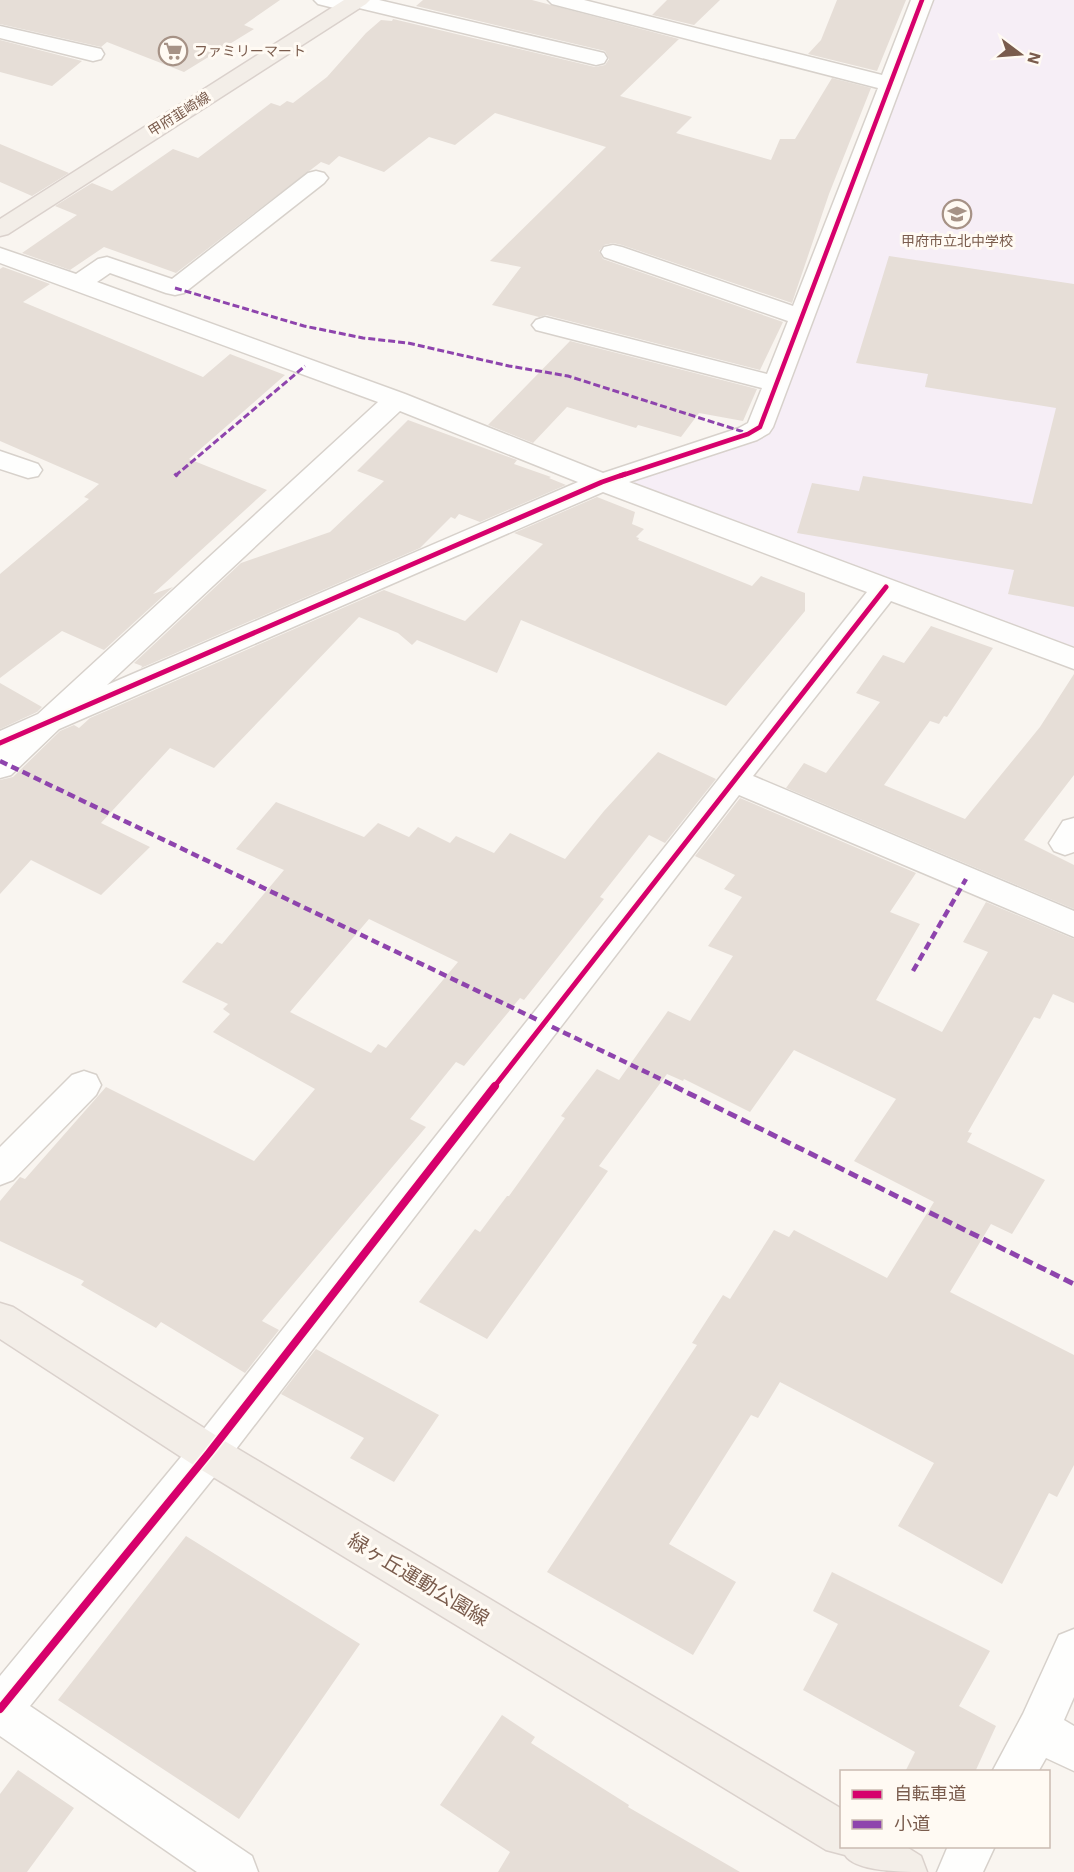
<svg xmlns="http://www.w3.org/2000/svg" width="1074" height="1872" font-family="'IBM Plex Sans','Noto Sans JP',sans-serif">
<rect width="100%" height="100%" fill="#f9f5f0"/>
<!-- education -->
<path fill="#f6eef6" d="M922,0h152v659l-472,-177 146,-48z"/>
<!-- building -->
<path fill="#e6ded7" fill-rule="evenodd" d="M0,0h280l-36,25 10,4 -70,43 -77,-30 -6,5 -101,-23z
M423,0h109l147,39 -59,57 72,21 -16,16 95,27 9,-21h15l37,-61 39,10 -42,106 -37,109 -170,-58 -9,-2 -9,2 -5,6 4,8 180,63 -23,48 -214,-55 -7,2 -47,-12 29,-38 -31,-6 116,-114 -111,-34 -40,32 -26,-8 -45,35 -45,-16 -10,9 -8,-3 -145,111 -72,-26 -34,23 -48,-17 55,-38 -22,-9 37,-23 20,8 61,-42 25,9 73,-55 9,3 7,-5 6,2 34,-26 39,-44 15,-13 11,1 1,-2 202,48 10,-2 4,-6 -4,-8 -189,-45z
M667,0h53l-26,25 -42,-10z
M837,0h69l-29,71 -69,-17 13,-14z
M0,40l82,21 -30,25 -52,-14z
M0,144l69,29 -37,23 -32,-14z
M889,256l185,28v323l-66,-13 6,-24 -217,-37 15,-50 47,8 4,-15 169,28 24,-96 -131,-21 3,-13 -72,-11z
M3,267l47,17 -27,18 180,75 27,-23 55,21 -96,84 78,31 -114,104 20,-7 -69,63 -42,-19 -62,47v-104l89,-75 -5,-2 15,-13 -99,-43v-172z
M570,341l187,48 -14,32 -44,-8 -18,24 -43,-12 -2,3 -69,-21 -34,36 -45,-18z
M408,420l109,40 -3,4 37,13 -2,1 17,7 -86,37 -21,-8 -4,5 -4,-2 -31,31 -279,120 1,-2 -8,-3 107,-100 89,-31 54,-51 -27,-10z
M597,497l38,15 -3,12 12,5 -8,8 3,1 -1,2 114,46 9,-10 44,17v18l-79,95 -205,-86 -24,53 -80,-33 -5,5 -14,-12 -39,-16 -145,151 -44,-20 -69,75 49,24 -49,48 -70,-35 -31,34v-114l13,-3 47,-46 14,-6 5,3 11,-10 294,-128 81,31 78,-77 -29,-11z
M931,626l62,22 -46,69 -3,-1 -5,8 -9,-3 -46,64 81,34 75,-92 34,-53v101l-50,65 50,25v44l-288,-121 18,-25 22,10 54,-71 -24,-9 27,-38 21,8z
M0,683l42,24 -5,5 -37,17z
M658,752l58,27 -51,64 -16,-8 -49,62 4,2 -80,101 -4,-2 -56,68 -8,-4 -46,57 16,8 -164,194 17,9 -34,43 -84,-51 -5,6 -75,-43 3,-4 -84,-40v-40l20,-24 5,2 81,-92 148,74 61,-72 -102,-57 17,-18 -7,-5 5,-5 -46,-22 35,-40 5,2 62,-74 -48,-21 40,-47 88,35 14,-14 31,14 9,-10 32,16 6,-7 38,17 16,-20 55,26 39,-48zM369,919l89,43 -72,86 -8,-4 -7,9 -81,-41z
M740,798l176,75 -26,39 30,12 -44,76 66,32 46,-80 -25,-10 23,-40 88,37v64l-21,-9 -13,25 -6,-2 -66,115 4,1 -5,9 78,38 -33,54 -21,-10 -41,68 124,63v110l-17,32 -8,-4 -47,91 -104,-58 36,-63 -154,-81 -22,36 -7,-3 -82,129 67,38 -43,73 -146,-83 150,-227 -5,-2 31,-48 7,4 44,-69 15,7 5,-7 93,48 47,-76 -80,-41 42,-62 -102,-49 -44,62 -66,-33 -1,2 -16,-7 -68,92 9,5 -121,168 -68,-37 56,-73 5,3 27,-36h2l56,-78 -4,-2 36,-47 22,11 49,-69 22,10 43,-65 -25,-10 34,-49 -18,-8 11,-14 -40,-19z
M316,1349l123,66 -45,67 -44,-24 14,-20 -83,-44z
M186,1536l174,108 -121,175 -181,-119z
M832,1572l158,79 -31,55 37,20 -21,46h-70l10,-20 -112,-62 35,-66 -25,-13z
M502,1715l33,22 -4,6 98,62 -1,2 112,65h-242l12,-20 -70,-47z
M18,1770l56,38 -47,64h-27v-78z"/>
<g fill="none" stroke-linecap="round" stroke-linejoin="round">
<!-- minor casing -->
<g stroke="#d7d1cb" stroke-width="3">
<path id="minor" d="M314,0h65l225,53 3,5 -3,5 -8,2 -237,-57 -9,4 -32,-8z
M548,0h36l298,75 29,-75h22l-160,427 -4,6 -12,7 -128,42 445,166v21l-183,-68 -138,175 321,135v26l-335,-142 -516,671 -193,240 222,150 6,16h-61l-197,-136v-60l195,-236 672,-848 -264,-100 -544,237 -48,46 -11,3v-47l38,-17 340,-312 -378,-139v-15l76,26 22,-15 9,-2 65,22 136,-106 8,-2 8,2 4,5 -4,5 -140,110 -9,2 -9,-2 -56,-20 -13,9 308,112 198,79 136,-45 9,-5 14,-35 -226,-58 -4,-5 4,-5 9,-3 222,57 21,-53 -184,-64 -3,-5 3,-5 9,-2 9,2 171,59 85,-218 -326,-84zM400,411l178,71 -471,203z
M0,26l101,23 3,5 -3,5 -8,2 -93,-23z
M0,451l38,13 4,6 -4,6 -10,2 -28,-9z
M1074,818v34l-9,3 -11,-4 -5,-8 14,-22z
M84,1071l12,4 5,10 -5,10 -83,85 -13,5v-38l72,-72z
M1074,1629v68l-10,23 10,6v45l-28,-13 -8,14h-46l31,-58 36,-79z
M948,1846h47l-12,26h-46z"/>
</g>
<!-- major casing -->
<g stroke="#dad1cc" stroke-width="3">
<path id="major" d="M344,0h26l-4,4 -358,230 -8,2v-17z
M0,1303l13,4 210,133 619,369v37h63l16,10 6,16c-23,0 -72,0 -82,-17l-19,-5 -631,-384 -195,-127z"/>
</g>
<!-- minor -->
<use href="#minor" fill="#fefefd" fill-rule="evenodd"/>
<!-- major -->
<use href="#major" fill="#f3eee8" fill-rule="evenodd"/>
<!-- quiet-far2 -->
<path stroke="#8e44ad" stroke-width="3" stroke-dasharray="7 3" stroke-linecap="butt" d="M175,288l129,38 59,12 45,5 101,23 59,10 179,57
M175,476l130,-110"/>
<!-- quiet-far1 -->
<path stroke="#8e44ad" stroke-width="4.5" stroke-dasharray="8 4.5" stroke-linecap="butt" d="M175,476l2,-2
M0,761l677,326
M913,971l53,-92"/>
<!-- quiet -->
<path stroke="#8e44ad" stroke-width="5" stroke-dasharray="10 5" stroke-linecap="butt" d="M674,1086l400,198"/>
<!-- cycleway-far2 casing -->
<g stroke="#fffaf3" stroke-width="8">
<path id="cycleway-far2" d="M620,476l128,-42 12,-7 162,-427"/>
</g>
<!-- cycleway-far1 casing -->
<g stroke="#fffaf3" stroke-width="9">
<path id="cycleway-far1" d="M0,743l602,-261 23,-8
M494,1087l392,-500"/>
</g>
<!-- cycleway casing -->
<g stroke="#fffaf3" stroke-width="11">
<path id="cycleway" d="M0,1709l209,-256 286,-367"/>
</g>
<!-- cycleway-far2 -->
<use href="#cycleway-far2" stroke="#d6006c" stroke-width="4.5"/>
<!-- cycleway-far1 -->
<use href="#cycleway-far1" stroke="#d6006c" stroke-width="5"/>
<!-- cycleway -->
<use href="#cycleway" stroke="#d6006c" stroke-width="8"/>
</g>
<!-- icons -->
<defs>
<g id="supermarket-ring" transform="scale(1.5)"><circle r="9.5" fill="#fffaf3" stroke="#a69286" stroke-width="1.5"/><path d="M-6-5.5h2.5l.6 2H6L4.5 2H-2.5L-4.4-4H-6ZM-1.5 3.2a1.3 1.3 0 1 0 .1 0ZM3 3.2a1.3 1.3 0 1 0 .1 0Z" fill="#a69286"/></g>
<g id="school-ring" transform="scale(1.5)"><circle r="9.5" fill="#fffaf3" stroke="#a69286" stroke-width="1.5"/><path d="M0-5L7-2L0 1L-7-2ZM-4 1L0 2.5L4 1V4Q0 6-4 4Z" fill="#a69286"/></g>
</defs>
<g fill-rule="evenodd">
<use href="#supermarket-ring" x="173" y="51"/>
<use href="#school-ring" x="957" y="214"/>
</g>
<g text-anchor="middle" dominant-baseline="central" stroke-width="6" stroke-linejoin="round" paint-order="stroke">
<!-- far-poi labels -->
<g font-size="14" fill="#7a5c4d" stroke="#fffaf3" text-anchor="start">
<text x="194" y="51">ファミリーマート</text>
<text x="957" y="241" text-anchor="middle">甲府市立北中学校</text>
</g>
<!-- far-street labels -->
<g font-size="14" fill="#7a5c4d" stroke="#fffaf3">
<text transform="translate(179 114) rotate(-32)">甲府韮崎線</text>
</g>
<!-- near-street labels -->
<g font-size="20" fill="#7a5c4d" stroke="#fffaf3">
<text transform="translate(419 1579) rotate(31)">緑ヶ丘運動公園線</text>
</g>
</g>
<!-- legend -->
<rect x="840" y="1770" width="210" height="78" fill="#fffaf3" stroke="#cabbb1" stroke-width="1.5"/>
<rect x="852" y="1790" width="30" height="9" fill="#d6006c" stroke="#cabbb1" stroke-width="1.5"/>
<text x="894" y="1800" font-size="18" fill="#7a5c4d">自転車道</text>
<rect x="852" y="1820" width="30" height="9" fill="#8e44ad" stroke="#cabbb1" stroke-width="1.5"/>
<text x="894" y="1830" font-size="18" fill="#7a5c4d">小道</text>
<!-- north arrow -->
<g transform="translate(1020 54) rotate(106)" stroke="#fffaf3" stroke-width="4.5" paint-order="stroke">
<path d="M0-4.5L10 22L0 15L-10 22Z" fill="#7a5c4d"/>
<text y="-9" font-size="16" font-weight="bold" text-anchor="middle" fill="#7a5c4d">N</text>
</g>
</svg>
